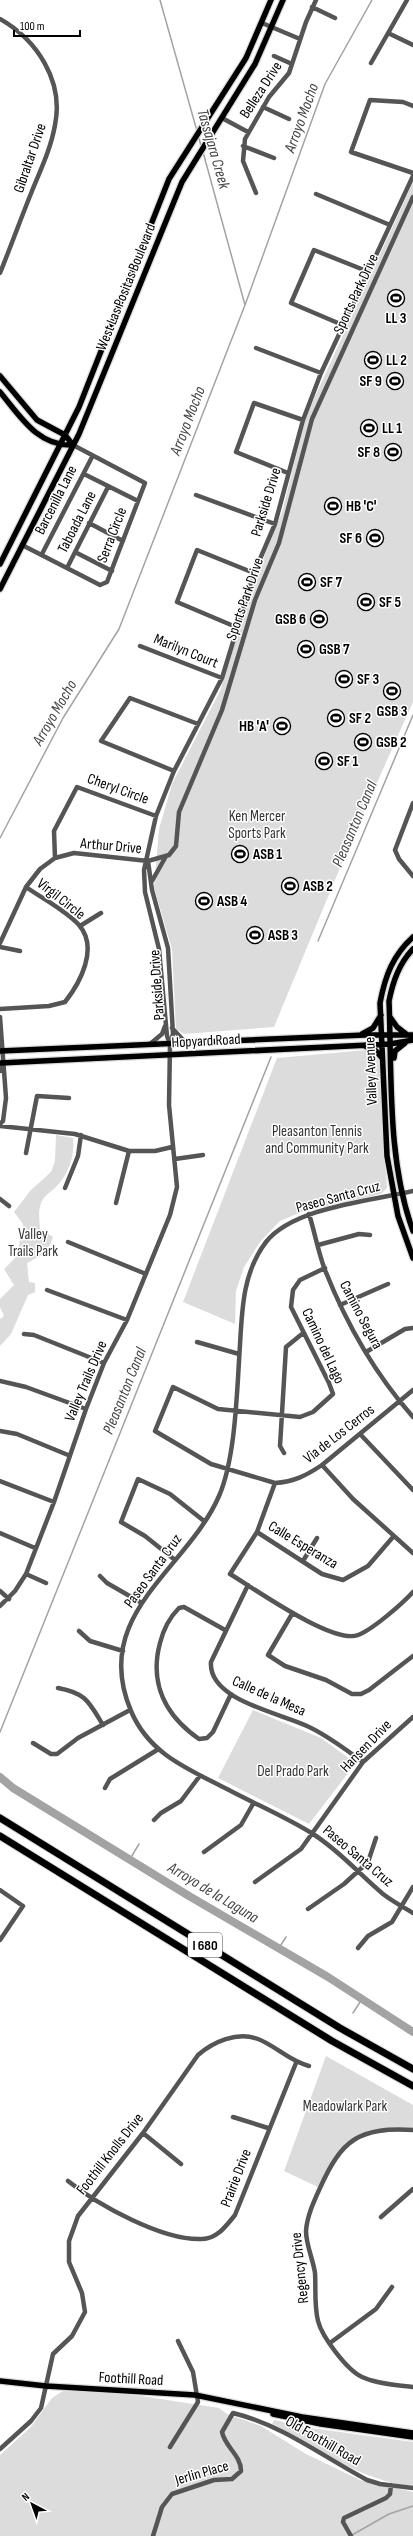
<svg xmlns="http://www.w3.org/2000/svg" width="413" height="2536" font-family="'Sofia Sans Condensed',sans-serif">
<rect width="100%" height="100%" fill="#fff"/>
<!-- green -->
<path fill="#dcdcdc" d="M413,182v520l-59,132 -80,193 -90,7 -8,-5 -4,-80 -18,-61 5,-59 13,-45 48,-93 30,-99 32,-80 23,-92 7,-17z
M378,1049l9,139 -6,6 -77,17 -24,10 -20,21 -16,25 -8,24 -1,33 -52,-22 94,-244z
M56,1135l17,3c2,17 -4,35 -16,48 -7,7 -15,10 -17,21 -2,7 0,15 0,22l13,8c-5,16 -12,19 -26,26l2,19 6,1v9l-7,3 -17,39 -11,12v-27l4,-3 -4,-9v-8l14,-14 -10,-16 15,-15c-1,-11 3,-19 4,-30l-9,-12 17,-22 20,-18 4,-11z
M253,1710l68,28 33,24 -2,6 -43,56 -91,-46z
M326,2056l87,49v26l-44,2 -27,17 -22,38 -36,-17z
M63,2391l59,2 97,15 8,6 34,12 45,28 54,26 53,12v44h-413v-81l30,-27 22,-30z
M274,2420l37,8 102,14v44c-54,-5 -94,-38 -141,-62z"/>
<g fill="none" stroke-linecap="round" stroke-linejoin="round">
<!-- stream -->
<path stroke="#a3a3a3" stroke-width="1.5" d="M160,0l37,131
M199,137l2,10
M203,152l42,153
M0,838l63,-120 56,-89 126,-324 80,-221 47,-84
M318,941l95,-226
M0,1732l271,-675
M130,1859l9,-15
M279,1948l7,-11
M353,2013l9,-14
M352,2535l37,-21 24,-8"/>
<!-- river -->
<path stroke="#a3a3a3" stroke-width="8" d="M0,1777l13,11 176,108 139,81 85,55"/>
<!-- major casing -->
<g stroke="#dbdbdb" stroke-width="8">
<path id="major" d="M0,376l37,44 28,15 8,10
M0,392c20,24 38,55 73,53
M0,564l79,-157 90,-228 77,-121 25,-58
M0,589l79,-155 103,-252 73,-118 28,-64
M413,937c-20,18 -28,39 -33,66l7,153 11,60 15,42
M413,949c-14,15 -20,32 -24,52 3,75 -2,159 24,230
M390,1017l7,10 9,7
M362,1034l11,-6 8,-13
M365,1046l11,5 6,7
M0,1051l365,-16h48
M394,1058l1,-7 10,-8
M0,1063l390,-19 23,-4
M0,2381l46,5 149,9 107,22 111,16
M273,2414l48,10 92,13"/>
</g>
<!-- highway casing -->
<g stroke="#dbdbdb" stroke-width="9">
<path id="highway" d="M0,1818l340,210 73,41
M0,1836l332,205 81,45"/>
</g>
<!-- minor -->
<path stroke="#555" stroke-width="4.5" d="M312,7l23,11
M0,19c37,21 64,62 55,106 -4,23 -14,44 -23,66 -11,27 -21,55 -32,82
M262,23l38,16
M388,33l25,12
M274,56l18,8
M371,63l36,-63
M413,106l-10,-4 -33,-2 -19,52 62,21
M263,107l26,12
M222,118l26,14
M243,146l31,12
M256,193l-13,-32 2,-22 24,-42 20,-24 17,-51 10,-22
M316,194l74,31
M345,326l-54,-23 23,-53 55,22
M256,348l65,25
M288,473l-52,-21 18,-49 49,17
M84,474l54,27
M196,495l79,29
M89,523l34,18
M22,545l78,40 7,-3 38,-99 -72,-38
M75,552l37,19
M42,554l50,-97
M67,568l41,-81
M236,627l-59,-25 20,-52 57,23
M140,646l82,32
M174,771l-73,-30 29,-43 68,26
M413,803l-18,47 4,9 14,17
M55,858l-1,-27 23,-44 79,29
M152,881l13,-23
M80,926l21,-13
M0,943l26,-56 14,-18 15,-11 19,-5 74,8 21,-6 7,-9 3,-34 43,-102 33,-110 24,-57 33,-124 101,-222
M0,947l20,4
M0,1009l49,-3 16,-4c15,-19 34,-54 14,-77 -14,-15 -36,-26 -53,-38
M0,1017l6,81 -3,23 -3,3
M172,1028l14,15
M150,1044l12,-10 3,-8
M170,1044l-3,-8 -8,-87 -14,-57 -1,-22 12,-54 18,-45 48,-93 32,-105 21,-49 28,-104 18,-47 92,-197
M0,1071l3,-8
M0,1126l75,8 54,17h26l17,-4
M26,1153l11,-57 32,2
M175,1159l28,-4
M65,1188l13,-32 3,-21
M413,1191c-42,10 -119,16 -147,51 -23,30 -24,67 -26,103 -3,43 -4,112 -21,151 -32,74 -129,118 -88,215 18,43 57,58 96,78 28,15 59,28 86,45 27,17 46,40 70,60 9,7 20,13 30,19
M0,1199l9,7
M116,1203l13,-52
M309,1214c6,19 9,38 16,56 21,53 50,104 88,147
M68,1242l78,32
M318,1245l41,-11 11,1
M325,1268l-25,12 -7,10 -2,17 38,76 4,11 -20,18 -13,5 -82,-8 -45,-22 -18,44 56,33 64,19c19,-1 32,-8 47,-18l91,-75
M47,1290l80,30
M340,1305l48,-21
M24,1334l10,1 70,28
M197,1342l42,12
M366,1352l39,-23 8,-1
M0,1381l26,6 60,22
M0,1431l17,3 51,21
M360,1434l53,56
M284,1453l-4,-7 6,-99 16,-13
M322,1465l31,34 60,54
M0,1481l54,21
M275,1483l-18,49 -27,42c22,13 103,71 128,61 14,-5 44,-31 55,-43
M257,1532l65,42 21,6 25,-14 25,-29
M0,1533l35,15
M175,1560l-30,-24 -24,-14 17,-43 32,15 34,27
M303,1561l14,-23
M26,1574l20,9
M100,1576l7,7 33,19
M248,1585l-37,77c-3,38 69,51 96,64 20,9 38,23 56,36
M0,1591l9,8
M0,1606l15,-15 11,-17 28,-72 32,-93 18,-46 23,-43 43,-105 7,-28 -8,-82 1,-61 3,-10 -5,-86 -16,-58 -4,-29
M292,1614l-24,41 17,11 41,14 26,14h9l8,-4 44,-34
M225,1630l-41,-23 -5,1c-9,9 -16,23 -19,35 -11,41 6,73 39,96l8,-1 6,-6 18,-38
M79,1631l11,10 33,10
M58,1688c28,5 31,14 45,37
M33,1743l18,11h6l21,-16 52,-28
M105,1788l5,-9 47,-29
M154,1820l7,-7 20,-12 18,-24
M204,1852l37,-27 12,-21
M255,1882l46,-33 62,-87 50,-45
M0,1890l23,16 -23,34
M308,1909l36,-25 24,-22 8,-24
M358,1948l10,-12 24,-14 21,-35
M233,2117l35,11
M413,2130c-54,-3 -71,9 -93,58 -6,13 -13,28 -14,43 0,14 7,28 9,42 1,15 -1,32 3,48 4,16 29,49 44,56 15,7 35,8 51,10
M143,2133l38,31
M68,2181c30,24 95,60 134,58 15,0 24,-13 33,-24l61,-152
M381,2217l32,-28
M330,2343l46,-34 16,-22
M233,2413c49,12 89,43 134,67l13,4 33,4
M170,2447l28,-45 -5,-30 -15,-31
M0,2449l31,-28 10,-13 12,-54 19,-18 13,-24 -3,-19 -13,-31v-21l9,-25 65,-83 55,-78c15,-13 39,-24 60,-16 18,7 31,22 51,27
M153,2536l9,-29 10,-13 42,-14 18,-1 9,-8c0,-16 -16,-24 -19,-39l11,-19
M351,2536l-8,-14 1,-4 42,-20 4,-4 1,-9"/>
<!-- major -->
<use href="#major" stroke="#000" stroke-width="5.5"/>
<!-- highway -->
<use href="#highway" stroke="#000" stroke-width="7"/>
</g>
<!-- icons -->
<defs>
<g id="stadium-ring" transform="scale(0.9)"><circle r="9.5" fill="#fff" stroke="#000" stroke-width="1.5"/><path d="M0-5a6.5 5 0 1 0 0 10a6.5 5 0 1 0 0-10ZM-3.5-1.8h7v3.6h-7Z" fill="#000"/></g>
</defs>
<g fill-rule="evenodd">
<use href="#stadium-ring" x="396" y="298"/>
<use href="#stadium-ring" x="373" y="360"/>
<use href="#stadium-ring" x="395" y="381"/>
<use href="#stadium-ring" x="369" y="428"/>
<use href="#stadium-ring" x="393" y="452"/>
<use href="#stadium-ring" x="333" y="506"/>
<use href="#stadium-ring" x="375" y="538"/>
<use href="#stadium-ring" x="307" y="582"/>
<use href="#stadium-ring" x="366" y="602"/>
<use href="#stadium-ring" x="319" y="619"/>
<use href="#stadium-ring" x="306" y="649"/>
<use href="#stadium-ring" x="344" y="679"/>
<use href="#stadium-ring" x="392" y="691"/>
<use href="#stadium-ring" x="336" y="718"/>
<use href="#stadium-ring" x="282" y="726"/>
<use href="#stadium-ring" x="363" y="742"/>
<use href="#stadium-ring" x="324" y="761"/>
<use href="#stadium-ring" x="240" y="854"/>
<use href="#stadium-ring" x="290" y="886"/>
<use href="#stadium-ring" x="204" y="901"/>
<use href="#stadium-ring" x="255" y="935"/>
</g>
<g text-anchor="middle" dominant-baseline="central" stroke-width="3" stroke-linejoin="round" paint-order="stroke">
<!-- shield labels -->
<rect fill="#fff" stroke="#4c4c4c" stroke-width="1" x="188" y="1933" width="34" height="24" rx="3"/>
<g font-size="14" font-weight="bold" fill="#000">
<text x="205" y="1945">I 680</text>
</g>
<!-- street labels -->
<g font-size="15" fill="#000" stroke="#fff">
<text transform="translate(261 90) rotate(-57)">Belleza Drive</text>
<text transform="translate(30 158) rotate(-71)">Gibraltar Drive</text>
<text transform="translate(126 287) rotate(-68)">West Las Positas Boulevard</text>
<text transform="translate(356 294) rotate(-65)">Sports Park Drive</text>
<text transform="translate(56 500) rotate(-63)">Barcenilla Lane</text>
<text transform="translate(266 502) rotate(-73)">Parkside Drive</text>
<text transform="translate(77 522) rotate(-63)">Taboada Lane</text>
<text transform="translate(112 535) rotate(-69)">Serra Circle</text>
<text transform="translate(245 599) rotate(-71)">Sports Park Drive</text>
<text transform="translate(186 651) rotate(22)">Marilyn Court</text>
<text transform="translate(118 789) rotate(20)">Cheryl Circle</text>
<text transform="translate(111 846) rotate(5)">Arthur Drive</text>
<text transform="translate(61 899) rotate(38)">Virgil Circle</text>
<text transform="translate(157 985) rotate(-94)">Parkside Drive</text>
<text transform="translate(206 1041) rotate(-3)">Hopyard Road</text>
<text transform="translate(371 1071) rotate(-92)">Valley Avenue</text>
<text transform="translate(338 1197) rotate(-15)">Paseo Santa Cruz</text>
<text transform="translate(361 1315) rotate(62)">Camino Segura</text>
<text transform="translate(323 1346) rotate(65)">Camino del Lago</text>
<text transform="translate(86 1381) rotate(-67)">Valley Trails Drive</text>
<text transform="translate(339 1434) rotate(-38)">Via de Los Cerros</text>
<text transform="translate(303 1545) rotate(31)">Calle Esperanza</text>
<text transform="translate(153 1571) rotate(-54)">Paseo Santa Cruz</text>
<text transform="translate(269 1696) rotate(24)">Calle de la Mesa</text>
<text transform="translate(366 1746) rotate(-46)">Hansen Drive</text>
<text transform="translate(358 1856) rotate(40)">Paseo Santa Cruz</text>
<text transform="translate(110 2154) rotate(-52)">Foothill Knolls Drive</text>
<text transform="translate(236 2178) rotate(-69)">Prairie Drive</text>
<text transform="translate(300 2268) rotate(-96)">Regency Drive</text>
<text transform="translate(131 2379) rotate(3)">Foothill Road</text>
<text transform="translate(323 2441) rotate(30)">Old Foothill Road</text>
<text transform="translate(202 2473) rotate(-16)">Jerlin Place</text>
</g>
<!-- poi labels -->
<g font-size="15" font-weight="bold" fill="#000" stroke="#fff" text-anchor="start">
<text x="396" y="318" text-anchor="middle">LL 3</text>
<text x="386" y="360">LL 2</text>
<text x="382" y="381" text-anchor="end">SF 9</text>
<text x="382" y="428">LL 1</text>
<text x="380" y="452" text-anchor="end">SF 8</text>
<text x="346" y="506">HB 'C'</text>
<text x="362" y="538" text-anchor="end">SF 6</text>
<text x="320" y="582">SF 7</text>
<text x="379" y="602">SF 5</text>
<text x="306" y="619" text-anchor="end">GSB 6</text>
<text x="319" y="649">GSB 7</text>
<text x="357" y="679">SF 3</text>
<text x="392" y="711" text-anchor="middle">GSB 3</text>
<text x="349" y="718">SF 2</text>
<text x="269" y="726" text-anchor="end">HB 'A'</text>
<text x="376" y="742">GSB 2</text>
<text x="337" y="761">SF 1</text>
<text x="253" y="854">ASB 1</text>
<text x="303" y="886">ASB 2</text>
<text x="217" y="901">ASB 4</text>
<text x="268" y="935">ASB 3</text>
</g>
<!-- park labels -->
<g font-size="15" fill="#333" stroke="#fff">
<text x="257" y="816">Ken Mercer<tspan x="257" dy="17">Sports Park</tspan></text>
<text x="317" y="1131">Pleasanton Tennis<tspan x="317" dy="17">and Community Park</tspan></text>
<text x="33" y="1234">Valley<tspan x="33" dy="17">Trails Park</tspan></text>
<text x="293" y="1771">Del Prado Park</text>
<text x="345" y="2106">Meadowlark Park</text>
</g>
<!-- water labels -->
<g font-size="16" font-style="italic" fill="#444" stroke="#fff">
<text transform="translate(302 118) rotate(-70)">Arroyo Mocho</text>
<text transform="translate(213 149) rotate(74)">Tassajara Creek</text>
<text transform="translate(188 421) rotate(-69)">Arroyo Mocho</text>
<text transform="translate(55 713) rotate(-60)">Arroyo Mocho</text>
<text transform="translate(355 824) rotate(-67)">Pleasanton Canal</text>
<text transform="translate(125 1391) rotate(-68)">Pleasanton Canal</text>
<text transform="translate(213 1893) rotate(31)">Arroyo de la Laguna</text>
</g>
</g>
<!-- north arrow -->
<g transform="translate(32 2504) rotate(319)" stroke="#ffffff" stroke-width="3" paint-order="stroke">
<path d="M0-3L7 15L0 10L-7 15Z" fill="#000000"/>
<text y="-6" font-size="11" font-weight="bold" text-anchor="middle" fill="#000000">N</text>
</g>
<!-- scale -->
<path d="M14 30v6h66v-6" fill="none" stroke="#000000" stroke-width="2"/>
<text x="20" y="30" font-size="12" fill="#000000" stroke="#ffffff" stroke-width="3" paint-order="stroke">100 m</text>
</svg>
